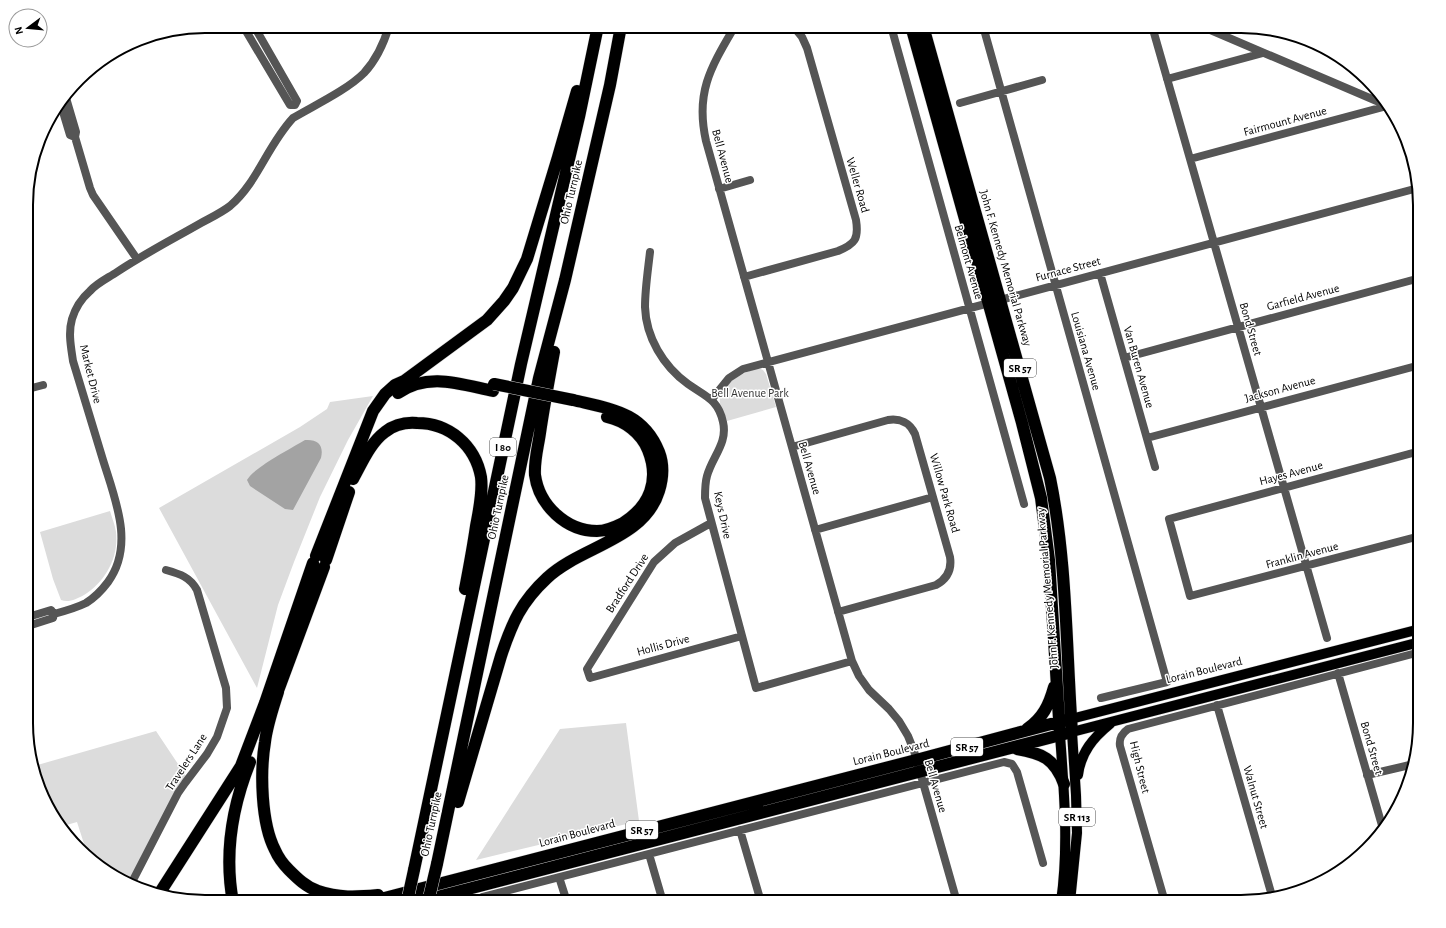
<svg xmlns="http://www.w3.org/2000/svg" width="1446" height="928" font-family="'Alegreya Sans',sans-serif">
<rect width="100%" height="100%" fill="#fff"/>
<!-- green -->
<path fill="#dcdcdc" d="M758,368l5,2 3,4 10,33 -49,14c-2,-5 -6,-12 -7,-18 -3,-18 24,-31 38,-35z
M373,396l-25,44 -28,57 -26,65 -16,43 -21,83 -98,-180 141,-81 27,-18 3,-7z
M110,511c2,7 5,14 6,21 3,26 -11,50 -32,63 -8,4 -15,8 -23,5l-8,-21 -13,-47z
M626,723l13,98 -163,39 84,-131z
M156,731l30,45 -6,7 -52,99 -22,-10 -20,-22 -9,-28 -14,4 -13,-14 -16,-46z"/>
<!-- water -->
<path fill="#a3a3a3" d="M305,440c13,-1 19,5 16,18l-28,52 -8,-1 -35,-23 -3,-6c6,-12 45,-32 58,-40z"/>
<g fill="none" stroke-linecap="round" stroke-linejoin="round">
<!-- major casing -->
<g stroke="#dbdbdb" stroke-width="11">
<path id="major" d="M1071,719l349,-90
M1060,735c4,56 9,111 1,167
M1078,775c3,-23 15,-37 32,-51
M1070,902l7,-69 -1,-38 -4,-63 348,-90"/>
</g>
<!-- highway casing -->
<g stroke="#dbdbdb" stroke-width="13">
<path id="highway" d="M911,26l111,397 19,75 8,62 11,175
M554,352c-5,27 -10,54 -14,81 -2,14 -6,28 -5,42 4,30 31,56 62,56 10,0 18,-4 26,-8 27,-17 37,-43 25,-73 -7,-17 -23,-29 -41,-33
M398,393c30,-21 62,-9 95,-2
M353,479c9,-16 17,-36 32,-47 10,-8 20,-10 32,-9 32,0 58,22 64,54 2,16 -2,33 -5,49 -3,21 -7,42 -11,63
M316,556l57,-145 12,-17 10,-9 9,-4 83,-61 17,-19 9,-13 14,-29 31,-102 19,-66
M326,560l23,-68
M278,692c-5,16 -11,33 -13,50 -5,30 -4,81 10,108 3,7 8,14 14,20 8,8 17,17 29,21 20,7 39,6 60,4
M275,699l49,-132
M1027,729c16,-11 22,-24 27,-42
M1017,749c25,4 38,10 47,35
M458,802l43,-146c11,-33 20,-54 46,-78 34,-32 97,-38 112,-87 4,-13 5,-26 0,-39 -16,-40 -48,-43 -86,-52
M437,864l102,-486 26,-98 45,-195 11,-59
M414,870l107,-506 58,-247 19,-91
M159,894l82,-128 24,-63 48,-140
M233,902c-9,-48 -1,-95 17,-140
M369,902l547,-142 150,-40
M418,902l654,-170c-6,-84 -5,-171 -22,-254l-127,-452"/>
</g>
<!-- minor -->
<path stroke="#555" stroke-width="8" d="M243,26l47,79h5l2,-4 -43,-75
M735,26c-24,41 -40,66 -29,115l146,520 7,15 10,14 20,19 10,12 9,15 6,15 43,151
M891,26l133,478
M983,26l184,656 -66,16
M1152,26l175,612
M1201,26l185,79
M1036,27l5,-1
M1167,79l96,-26
M66,98l10,34 -1,5 15,51 3,7 44,64
M960,103l82,-23
M61,105l9,30 5,2
M1190,159l197,-53
M719,189l31,-9
M650,252c-2,18 -5,37 -5,55 1,30 18,59 43,77 17,12 30,15 35,38 5,21 -11,35 -16,54 -2,7 -2,14 -2,22l51,190 96,-27
M1100,273l55,194
M744,277l94,-26c17,-7 21,-12 18,-31l-49,-172 -5,-11 -9,-11
M1124,358l296,-80
M28,389l15,-4
M712,399l17,-21 14,-9 675,-181
M1147,438l273,-73
M792,447l96,-27c12,-2 22,3 27,14l35,123c2,13 -3,22 -14,28l-98,27
M1420,451l-251,68 21,77 230,-60
M711,523l-36,20 -21,19 -67,107 3,9 152,-42
M815,530l118,-33
M54,614c11,-3 22,-6 32,-11 8,-5 16,-13 22,-21 27,-37 7,-83 -5,-122 -10,-33 -20,-66 -30,-99 -2,-14 -5,-28 -1,-42 3,-10 10,-21 18,-28 7,-8 18,-13 27,-19 27,-18 56,-33 84,-49 9,-5 20,-10 29,-17 28,-24 37,-60 63,-88 22,-13 54,-28 71,-45 13,-14 20,-30 25,-47
M28,617l23,-7 3,4 -1,4 -25,8
M1338,673l45,156
M1217,705l55,191
M1367,775l47,-11
M740,830l21,72
M649,854l14,48
M559,877l8,25
M131,884l47,-91 7,-10 22,-29 10,-17 10,-29 -1,-20 -29,-98c-7,-13 -17,-16 -31,-20
M460,891l10,11
M477,902l5,-5 522,-135 8,2 5,8 26,91
M1165,902l-45,-156c-1,-7 1,-12 8,-17l292,-77"/>
<!-- major -->
<use href="#major" stroke="#000" stroke-width="10"/>
<!-- highway -->
<use href="#highway" stroke="#000" stroke-width="12"/>
<!-- highway-bridge casing -->
<g stroke="#dbdbdb" stroke-width="13" stroke-linecap="butt">
<path id="highway-bridge" d="M494,384l79,16
M407,902l7,-32
M428,902l9,-38"/>
</g>
<!-- highway-bridge -->
<use href="#highway-bridge" stroke="#000" stroke-width="12"/>
</g>
<g text-anchor="middle" dominant-baseline="central" stroke-width="3" stroke-linejoin="round" paint-order="stroke">
<!-- shield labels -->
<g fill="#fff" stroke="#4c4c4c" stroke-width="1">
<rect x="1004" y="359" width="32" height="18" rx="3"/>
<rect x="490" y="438" width="26" height="18" rx="3"/>
<rect x="951" y="738" width="32" height="18" rx="3"/>
<rect x="1059" y="808" width="36" height="18" rx="3"/>
<rect x="626" y="821" width="32" height="18" rx="3"/>
</g>
<g font-size="11" font-weight="bold" fill="#000">
<text x="1020" y="368">SR 57</text>
<text x="503" y="447">I 80</text>
<text x="967" y="747">SR 57</text>
<text x="1077" y="817">SR 113</text>
<text x="642" y="830">SR 57</text>
</g>
<!-- street labels -->
<g font-size="12" fill="#000" stroke="#fff">
<text transform="translate(1285 121) rotate(-15)">Fairmount Avenue</text>
<text transform="translate(723 156) rotate(75)">Bell Avenue</text>
<text transform="translate(858 185) rotate(74)">Weller Road</text>
<text transform="translate(571 192) rotate(-77)">Ohio Turnpike</text>
<text transform="translate(969 262) rotate(74)">Belmont Avenue</text>
<text transform="translate(1006 268) rotate(74)">John F. Kennedy Memorial Parkway</text>
<text transform="translate(1068 269) rotate(-15)">Furnace Street</text>
<text transform="translate(1303 297) rotate(-15)">Garfield Avenue</text>
<text transform="translate(1251 329) rotate(74)">Bond Street</text>
<text transform="translate(1086 351) rotate(74)">Louisiana Avenue</text>
<text transform="translate(1139 367) rotate(74)">Van Buren Avenue</text>
<text transform="translate(91 374) rotate(76)">Market Drive</text>
<text transform="translate(1280 389) rotate(-15)">Jackson Avenue</text>
<text transform="translate(810 468) rotate(74)">Bell Avenue</text>
<text transform="translate(1291 473) rotate(-15)">Hayes Avenue</text>
<text transform="translate(945 493) rotate(74)">Willow Park Road</text>
<text transform="translate(498 507) rotate(-78)">Ohio Turnpike</text>
<text transform="translate(723 515) rotate(78)">Keys Drive</text>
<text transform="translate(1302 555) rotate(-15)">Franklin Avenue</text>
<text transform="translate(627 583) rotate(-57)">Bradford Drive</text>
<text transform="translate(1047 588) rotate(-95)">John F. Kennedy Memorial Parkway</text>
<text transform="translate(663 645) rotate(-15)">Hollis Drive</text>
<text transform="translate(1204 670) rotate(-14)">Lorain Boulevard</text>
<text transform="translate(1372 748) rotate(74)">Bond Street</text>
<text transform="translate(891 752) rotate(-14)">Lorain Boulevard</text>
<text transform="translate(186 762) rotate(-57)">Travelers Lane</text>
<text transform="translate(1140 767) rotate(76)">High Street</text>
<text transform="translate(936 786) rotate(74)">Bell Avenue</text>
<text transform="translate(1256 797) rotate(74)">Walnut Street</text>
<text transform="translate(431 824) rotate(-78)">Ohio Turnpike</text>
<text transform="translate(577 833) rotate(-15)">Lorain Boulevard</text>
</g>
<!-- park labels -->
<g font-size="12" fill="#333" stroke="#fff">
<text x="750" y="393">Bell Avenue Park</text>
</g>
</g>
<!-- crop -->
<path d="M0 0H1446V928H0ZM205 33H1241A172 172 0 0 1 1413 205V723A172 172 0 0 1 1241 895H205A172 172 0 0 1 33 723V205A172 172 0 0 1 205 33Z" fill="#fff" fill-rule="evenodd"/>
<path fill="none" stroke="#000" stroke-width="2" d="M205 33H1241A172 172 0 0 1 1413 205V723A172 172 0 0 1 1241 895H205A172 172 0 0 1 33 723V205A172 172 0 0 1 205 33Z"/>
<!-- north arrow -->
<g transform="translate(28 28) rotate(254)"><circle r="19" fill="#ffffff" stroke="#999999"/>
<path d="M0-3L7 15L0 10L-7 15Z" fill="#000000"/>
<text y="-6" font-size="11" font-weight="bold" text-anchor="middle" fill="#000000">N</text>
</g>
</svg>
